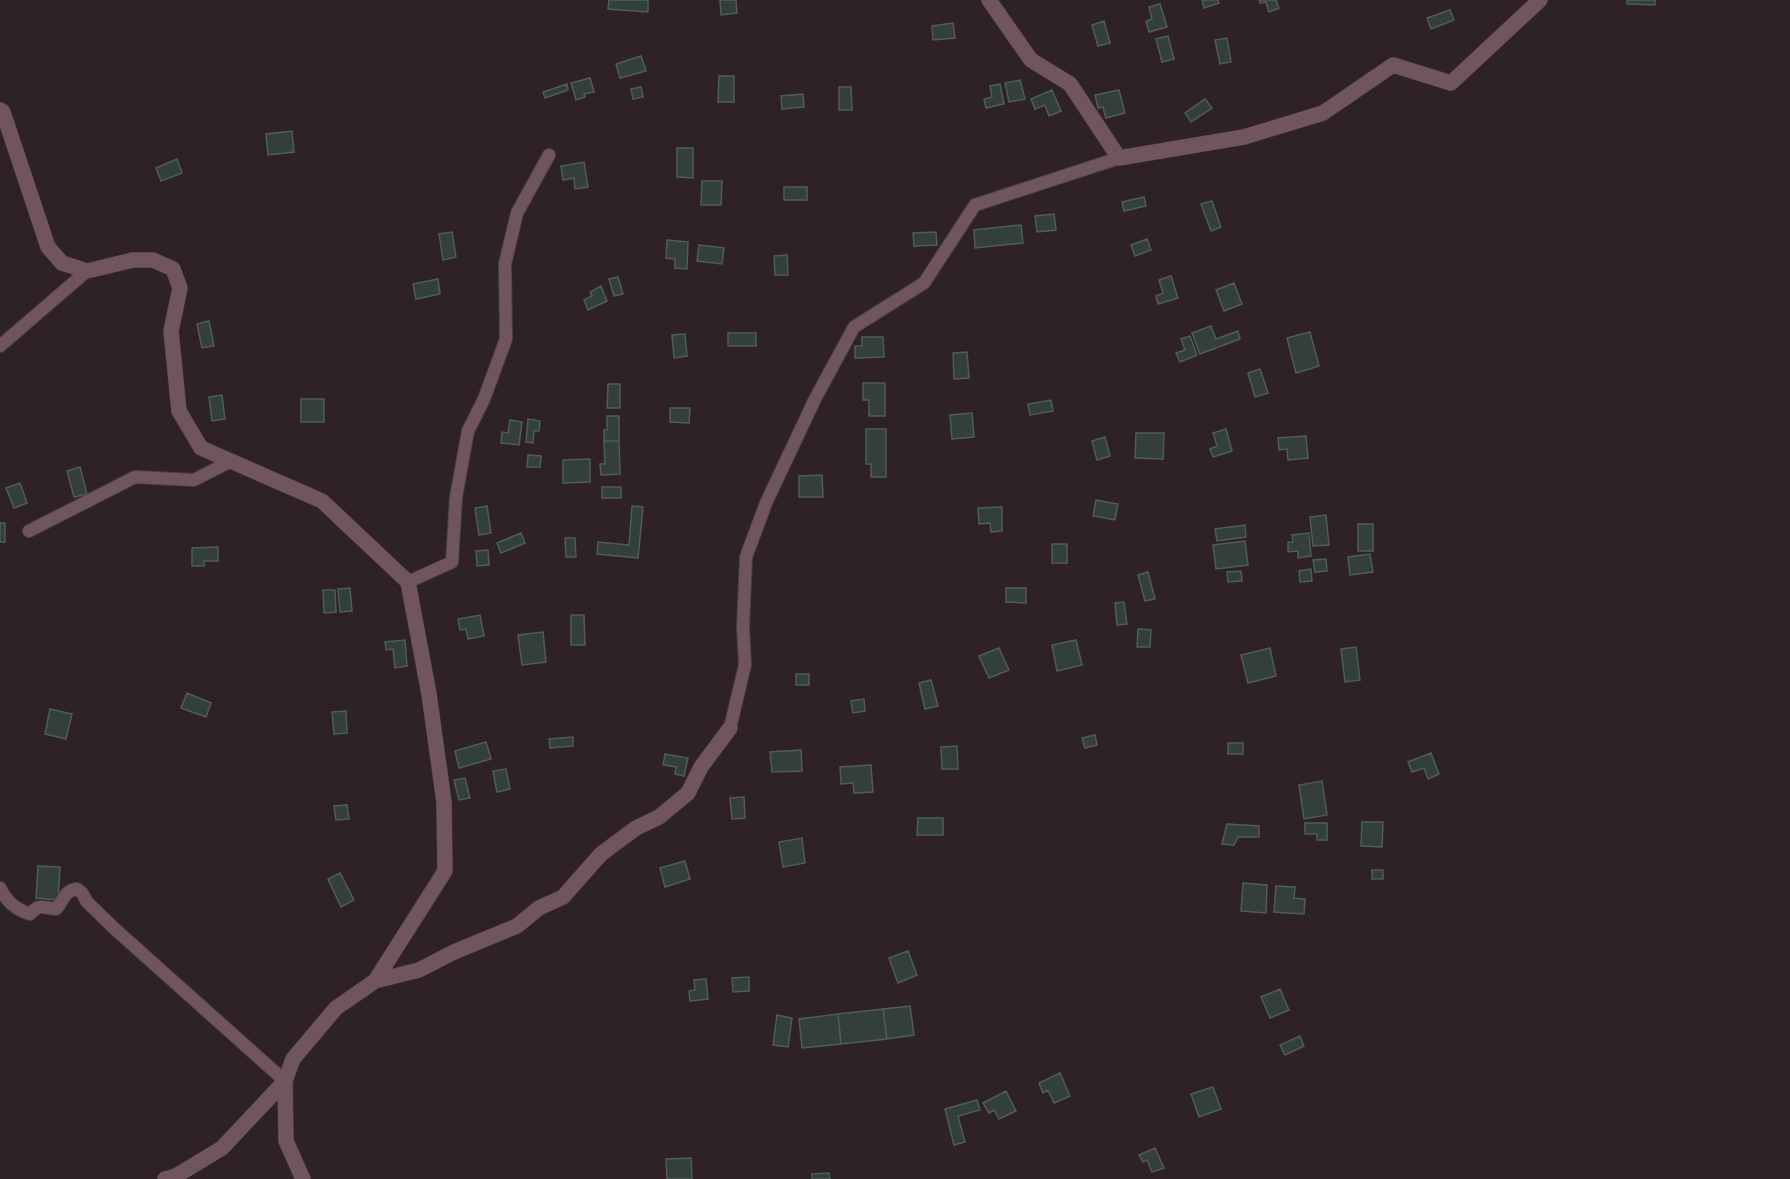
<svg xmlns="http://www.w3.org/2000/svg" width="1790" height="1179" font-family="'Open Sans',sans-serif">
<rect width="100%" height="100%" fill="#2e2225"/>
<!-- building -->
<path fill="#333f3a" stroke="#505d57" stroke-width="1.5" d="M609,0h39v12l-40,-3z
M720,0h16l1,13 -16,2z
M1202,0h16l1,3 -15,5z
M1259,0h17l3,8 -10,4 -3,-10 -6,1z
M1627,0h28v5l-28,-1z
M1160,4l7,23 -18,5 -3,-11 6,-2 -3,-12z
M1450,10l4,10 -23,9 -4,-11z
M1104,21l6,22 -12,3 -6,-21z
M953,23l2,15 -22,2 -1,-14z
M1168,36l6,23 -12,3 -6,-23z
M1227,38l4,24 -11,2 -5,-24z
M641,56l5,15 -26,7 -4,-14z
M719,76h15v26h-16z
M590,78l4,14 -10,2 1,3 -9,3 -5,-17z
M1020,80l5,19 -16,3 -4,-19z
M567,84l1,6 -23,8 -2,-6z
M1000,84l4,20 -18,4 -2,-9 8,-2 -2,-11z
M641,87l2,10 -10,2 -2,-10z
M839,87h12l1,23h-13z
M1052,90l9,21 -12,5 -4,-11 -10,4 -4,-10z
M1119,90l6,23 -19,5 -3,-11 -5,1 -3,-13z
M803,94l1,13 -22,2 -1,-13z
M1205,99l7,9 -21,14 -6,-9z
M292,131l2,21 -26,3 -2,-21z
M677,148h16v30l-16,-1z
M177,159l5,14 -21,8 -5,-13z
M584,162l4,25 -13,2 -1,-11 -11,2 -2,-14z
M702,181h20l-1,24h-20z
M784,187h23v13h-23z
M1144,197l2,9 -22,5 -2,-9z
M1212,201l9,26 -10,4 -10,-27z
M1054,214l2,16 -19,2 -2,-16z
M1021,225l2,18 -48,5 -1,-18z
M452,232l4,25 -13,3 -4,-26z
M936,232l1,13 -23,1 -1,-13z
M1147,239l4,11 -16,6 -4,-11z
M667,240l21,2 -1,27 -12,-1v-9l-9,-1z
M699,245l25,3 -2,16 -25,-3z
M787,255l1,20h-13l-1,-19z
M1171,276l7,22 -20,6 -2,-8 7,-3 -4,-13z
M618,277l5,17 -9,2 -5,-17z
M438,279l2,15 -24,5 -3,-15z
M1234,283l8,21 -18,7 -8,-21z
M601,286l6,15 -19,9 -4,-10 8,-4 -2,-4z
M209,321l5,25 -12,2 -5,-24z
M1211,326l5,13 22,-8 2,8 -40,15 -8,-21z
M1310,332l9,34 -23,7 -9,-35z
M728,333h28v13h-28z
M685,334l2,22 -13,2 -2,-23z
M1190,336l7,19 -17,7 -4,-9 9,-3 -4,-11z
M862,337h21l1,20 -29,1v-12h7z
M967,352l2,26 -15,1 -1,-26z
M1260,369l8,24 -13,4 -7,-24z
M863,383h22v33h-16v-16h-6z
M608,384h12v24h-13z
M222,395l3,24 -13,2 -3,-24z
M301,399h23v23h-23z
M1051,400l2,11 -23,4 -2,-11z
M670,408h20l-1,15 -19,-1z
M972,413l2,24 -22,2 -2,-24z
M607,416h12v25h-15v-11h3z
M528,419l12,2 -1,10h-5l-1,12 -7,-1z
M510,420l12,2 -3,23 -18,-2 1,-11 6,1z
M866,429h20v48h-15v-13h-5z
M1226,429l6,22 -19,6 -3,-8 7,-3 -4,-13z
M1136,433h28l-1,26 -28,-1z
M1306,436l2,22 -20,2 -1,-11 -8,1 -1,-12z
M1105,437l5,19 -13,4 -5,-19z
M604,441h15l1,33 -19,1 -1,-11h5z
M528,455l13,1 -1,11h-13z
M590,459v23l-27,1v-23z
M80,467l7,27 -13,3 -7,-26z
M822,475l1,22h-24v-21z
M20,483l7,20 -13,5 -8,-20z
M602,487h19v11h-19z
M1096,500l22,4 -3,16 -22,-4z
M487,506l4,27 -12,2 -4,-27z
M632,506l11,1 -5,51 -41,-4 1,-12 31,3z
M1002,507v24l-11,1 -1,-9 -11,1 -1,-16z
M1326,515l3,30 -16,1 -3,-29z
M0,523h5v19h-5z
M1358,524h15v27h-15z
M1245,525l1,12 -29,4 -2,-12z
M521,533l4,10 -24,10 -4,-10z
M1309,533l2,23 -13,2v-7l-10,1v-10h5l-1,-7z
M565,538h10l1,19h-10z
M1245,541l3,24 -32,4 -3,-24z
M1052,544h15v19h-15z
M218,547v14h-14v5h-12v-18z
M488,550l1,15 -12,1 -1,-15z
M1370,554l3,18 -23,3 -2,-18z
M1326,559l1,12 -12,1 -2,-12z
M1311,569l1,12 -12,1 -1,-11z
M1241,571l1,10 -14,1 -1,-10z
M1148,572l7,27 -10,2 -7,-26z
M350,588l2,23 -12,1 -2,-23z
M1006,588h20v15l-20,-1z
M323,590h12l1,22 -12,1z
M1124,602l3,22 -10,1 -2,-22z
M480,615l4,21 -16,3 -2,-10 -6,1 -2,-11z
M571,615h13l1,30h-14z
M1138,629l13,1 -1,17h-13z
M543,632l3,30 -24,3 -4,-30z
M405,640l2,26 -12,2 -2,-19 -7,1 -1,-8z
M1076,640l6,25 -25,6 -5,-26z
M1356,647l4,33 -15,2 -4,-33z
M999,648l10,22 -20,8 -10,-22z
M1270,648l6,28 -28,7 -7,-28z
M796,674h13v11h-13z
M931,680l7,26 -13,3 -6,-26z
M187,693l24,10 -5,14 -25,-9z
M864,699l1,12 -12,2 -2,-12z
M50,709l22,5 -6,25 -21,-5z
M346,711l1,22 -13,1 -2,-22z
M1095,735l2,10 -12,3 -3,-10z
M573,737v9l-23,2 -1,-9z
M486,742l5,17 -32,9 -4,-17z
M1228,743h15v11h-15z
M957,746l1,23h-16l-1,-22z
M801,750l1,21 -30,1 -2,-20z
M1431,753l8,21 -11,5 -4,-11 -12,4 -4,-10z
M665,754l23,4 -4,18 -9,-2 1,-7 -13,-2z
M871,765l2,27 -19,1 -1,-10 -12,1 -1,-17z
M506,769l4,20 -13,3 -4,-21z
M465,778l5,20 -11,2 -5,-20z
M1322,781l5,34 -23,4 -5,-34z
M744,797l1,21 -13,1 -2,-21z
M347,805l2,14 -13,1 -2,-14z
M918,818h25v17h-26z
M1362,822h21l-1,25 -21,-1z
M1305,823h22v17h-10v-6h-12z
M1227,824l32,2v11h-21l-4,8 -12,-1z
M802,838l3,25 -22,4 -4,-25z
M685,861l5,18 -25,8 -5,-19z
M38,866l22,1 -2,33 -22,-2z
M1372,870h11v9h-11z
M340,873l14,27 -13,7 -13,-28z
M1243,883l24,2 -1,28 -25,-2z
M1276,886l19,1 -1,11 11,1 -1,15 -30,-2z
M908,951l9,24 -19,8 -9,-25z
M749,977v14l-16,1 -1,-14z
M706,979l2,20 -18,2 -1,-10 6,-1 -1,-10z
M1280,989l9,21 -19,8 -9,-21z
M910,1006l4,29 -27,4 -4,-30z
M883,1009l4,30 -46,5 -3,-30z
M838,1014l3,30 -39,4 -3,-29z
M777,1015l15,3 -4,29 -15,-2z
M1300,1036l4,10 -19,9 -5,-10z
M1060,1073l10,23 -16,7 -6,-13 -5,3 -4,-10z
M1213,1087l8,22 -22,8 -8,-23z
M1006,1091l10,20 -17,8 -5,-9 -5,3 -6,-10z
M977,1100l3,10 -22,6 7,26 -11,3 -9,-36z
M1155,1148l9,20 -12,4 -5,-12 -4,2 -4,-7z
M691,1158l1,21h-25l-1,-20z
M829,1173l1,6h-18v-5z"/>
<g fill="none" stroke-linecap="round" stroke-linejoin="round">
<!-- lane casing -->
<g stroke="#4b4043" stroke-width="14">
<path id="lane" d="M0,346l87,-75
M29,531l106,-54 59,3 37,-19
M408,582l44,-20 4,-65 12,-66 16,-32 22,-60 -1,-75 12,-51 32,-58
M730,728l15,-63 -2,-38 3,-70 20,-54 49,-104 39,-72 70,-44 51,-78 144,-47
M0,888c7,14 15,21 30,26 10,-11 12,-6 26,-5 8,-8 7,-18 21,-20l5,4 5,9 29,28 169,151"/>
</g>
<!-- street casing -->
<g stroke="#4b4043" stroke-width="16">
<path id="street" d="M989,0l42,60 39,24 49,74 125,-21 79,-24 70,-48 58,18 89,-83
M0,110l3,2 45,135 14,16 25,8 46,-11h20l20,9 7,19 -9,43 8,80 22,37 121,53 86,81 21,112 15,108 1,69 -70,110 -39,27 -43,51 -8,22 1,60 17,38
M375,981l44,-11 35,-18 63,-26 22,-18 24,-11 38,-43 35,-26 23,-11 29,-24 13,-26 29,-39
M165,1179l11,-3 46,-28 63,-67"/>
</g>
<!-- lane -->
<use href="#lane" stroke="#70565c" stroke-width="12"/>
<!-- street -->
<use href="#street" stroke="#70565c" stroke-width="15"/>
</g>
</svg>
